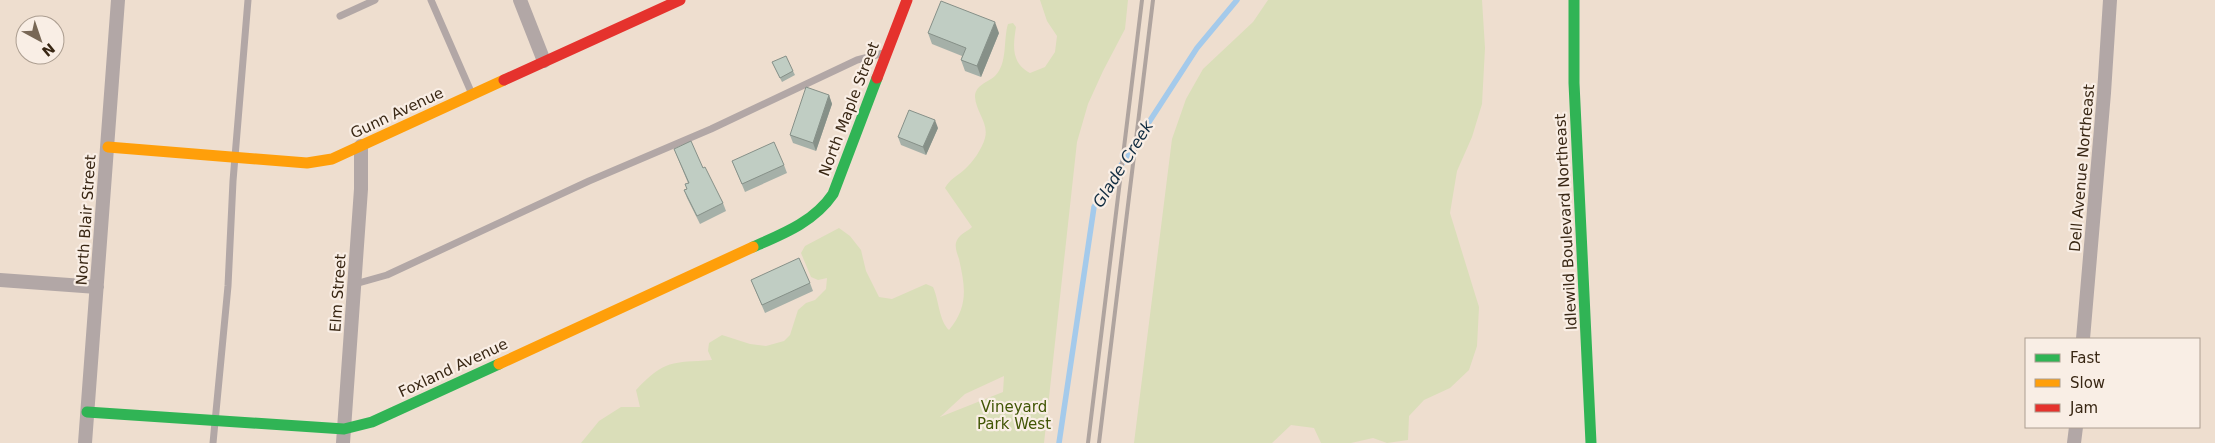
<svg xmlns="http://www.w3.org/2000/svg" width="2215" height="443" font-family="'DejaVu Sans',sans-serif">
<rect width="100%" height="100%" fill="#eedecf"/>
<!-- green -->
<path fill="#dadeb9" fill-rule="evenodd" d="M1040,0h88l-3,29 -22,42 -15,33 -11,38 -33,301h-463l18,-22 22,-14h19l-4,-17c29,-31 36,-27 76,-30l-4,-9 1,-8 13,-8 28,9 16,2 18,-5 6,-6 8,-25 8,-7 9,-3 11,-11 1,-11 -9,2 -7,-3 -10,-24 4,-7 34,-18 11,8 11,14 5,21 13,26 13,2 34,-15 7,3c6,13 6,34 16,43 20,-24 16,-44 10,-71 -2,-6 -5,-13 -2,-19 3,-6 11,-9 15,-13l-27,-39c4,-8 12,-12 19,-18 9,-8 18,-21 21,-32 4,-15 -9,-26 -10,-41 0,-12 12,-14 20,-21 13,-13 8,-36 13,-52l5,-1 3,4c-3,19 -5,36 14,46l15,-6 10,-15 2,-16 -10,-15zM1004,376l-1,16 -63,25 25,-23z
M1268,0h214l3,48 -3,56 -10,33 -15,34 -7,42 29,94 -2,39 -8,24 -19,18 -26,12 -15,16 -1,24 -21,3 -14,-5 -22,5h-30l-7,-15 -23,-3 -19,18h-138l38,-304 14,-40 17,-30 50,-47z"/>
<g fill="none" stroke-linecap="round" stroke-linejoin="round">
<!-- stream -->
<path stroke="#a4caeb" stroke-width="5.5" d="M1059,443l35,-236 103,-159 40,-48"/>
<!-- lane -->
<path stroke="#b2a7a6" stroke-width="7" d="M431,0l41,94
M340,16l35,-16
M355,284l32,-9 202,-94 122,-52 146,-69 27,-7
M213,443l15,-157 5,-105 15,-181"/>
<!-- street -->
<path stroke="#b2a7a6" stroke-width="14" d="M520,0l24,61
M0,280l97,7
M2083,339l21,-246 6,-93
M85,443l33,-443
M343,443l18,-254v-43
M2074,443l2,-16"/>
<!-- fast -->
<path stroke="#30b455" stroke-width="11" d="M1574,0v83l17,360
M753,247c30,-13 61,-25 80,-53l44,-116
M87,412l257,17 28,-7 127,-58"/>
<!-- slow -->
<path stroke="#ff9f0a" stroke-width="11" d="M108,147l199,16 25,-4 172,-79
M499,364l254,-117"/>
<!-- jam -->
<path stroke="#e5322d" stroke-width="11" d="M877,78l30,-78
M504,80l176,-80"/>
<!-- rail -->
<path stroke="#afa49f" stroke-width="4" d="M1088,443l54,-443
M1099,443l54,-443"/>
</g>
<!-- wall -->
<path fill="#a5b0a8" d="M928,33h71l-18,44 -16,-6 -4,-11 1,-4 -30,-12z
M772,62l21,9 2,4 -13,7z
M829,95l3,9 -16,47 -23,-8 -3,-8z
M938,128l-12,27 -25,-10 -3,-8z
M674,149l29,19 20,35 3,8 -26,13 -13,-26 -3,-8 3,-1 1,-6z
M732,161l52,4 3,8 -42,19z
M751,280l59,3 3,8 -48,22z"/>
<!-- shaded-wall -->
<path fill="#869088" d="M995,22l4,11 -18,44 -4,-11z
M829,95l3,9 -16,47 -3,-8z
M935,120l3,8 -12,27 -3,-8z"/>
<!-- building -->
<path fill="#c0cdc3" stroke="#869088" d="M941,1l54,21 -18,44 -16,-6 5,-12 -38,-15z
M786,56l7,15 -13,7 -8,-16z
M806,87l23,8 -16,48 -23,-8z
M909,110l26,10 -12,27 -25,-10z
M691,141l12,27 2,-1 18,36 -26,13 -13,-26 3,-1 -2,-5 4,-1 -15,-34z
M774,142l10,23 -42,19 -10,-23z
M799,258l11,25 -48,22 -11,-25z"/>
<g text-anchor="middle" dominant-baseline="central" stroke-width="4.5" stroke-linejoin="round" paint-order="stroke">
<!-- street labels -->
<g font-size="15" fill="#392714" stroke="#f9eee5">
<text transform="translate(849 109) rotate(-69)">North Maple Street</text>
<text transform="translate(397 113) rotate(-25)">Gunn Avenue</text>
<text transform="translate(2082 168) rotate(-85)">Dell Avenue Northeast</text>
<text transform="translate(86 220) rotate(-86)">North Blair Street</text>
<text transform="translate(1566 222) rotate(-93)">Idlewild Boulevard Northeast</text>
<text transform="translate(338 293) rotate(-86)">Elm Street</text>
<text transform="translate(453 368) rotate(-25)">Foxland Avenue</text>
</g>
<!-- park labels -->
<g font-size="15" fill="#415605" stroke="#f9eee5">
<text x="1014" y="407">Vineyard<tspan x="1014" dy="17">Park West</tspan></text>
</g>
<!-- water labels -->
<g font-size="16" font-style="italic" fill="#102c41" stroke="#f9eee5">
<text transform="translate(1123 164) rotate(-58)">Glade Creek</text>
</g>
</g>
<!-- legend -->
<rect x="2025" y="338" width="175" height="90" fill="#f9eee5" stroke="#ac9e91"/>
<rect x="2035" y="354" width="25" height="8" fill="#30b455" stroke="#ac9e91"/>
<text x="2070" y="363" font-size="15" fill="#392714">Fast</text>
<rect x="2035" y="379" width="25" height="8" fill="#ff9f0a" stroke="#ac9e91"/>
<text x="2070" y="388" font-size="15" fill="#392714">Slow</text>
<rect x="2035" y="404" width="25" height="8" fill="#e5322d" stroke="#ac9e91"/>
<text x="2070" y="413" font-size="15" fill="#392714">Jam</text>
<!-- north arrow -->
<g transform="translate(40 40) rotate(140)"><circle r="24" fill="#f9eee5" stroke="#ac9e91"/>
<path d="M0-4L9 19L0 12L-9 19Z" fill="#786755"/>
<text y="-8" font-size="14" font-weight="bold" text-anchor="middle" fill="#392714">N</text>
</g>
</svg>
